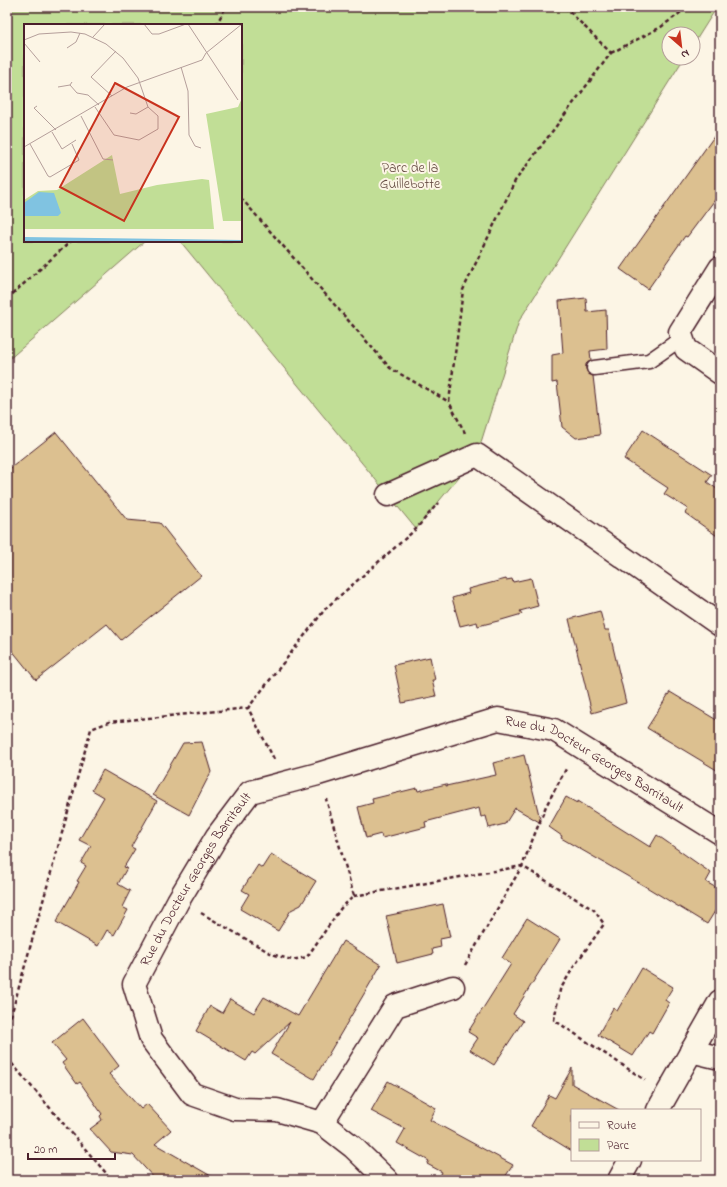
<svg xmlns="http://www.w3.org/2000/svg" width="727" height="1187" font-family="'Indie Flower',sans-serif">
<rect width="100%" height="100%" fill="#fcf5e5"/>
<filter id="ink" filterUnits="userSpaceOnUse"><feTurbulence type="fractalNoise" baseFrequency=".025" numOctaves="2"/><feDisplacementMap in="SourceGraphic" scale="8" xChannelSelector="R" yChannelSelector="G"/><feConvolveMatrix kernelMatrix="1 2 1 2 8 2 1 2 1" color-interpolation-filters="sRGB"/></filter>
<g filter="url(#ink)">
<!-- green -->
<path fill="#c1de96" stroke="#867e60" d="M7,7h710l-24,38v-11h-24v24h15l-165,263 -42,134 -61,74 -236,-288h61v-216h-216v216h120l-138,120z"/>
<!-- building -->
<path fill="#dcc090" stroke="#4a1f2b" d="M720,128v65l-33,44 -2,-1 -37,53 -28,-20z
M586,298l1,14 19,-2 1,39 -17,2 1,9 -5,4v5l2,4 5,3 7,59 -24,3 -14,-11 -5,-45 -5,1v-28l11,-2 -4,-52z
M643,430l69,45 -5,7 13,9v47l-35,-25 3,-4 -24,-15 4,-6 -44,-29z
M56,432l71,88 33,3 41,53 -80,64 -14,-16 -71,56 -29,-36v-173z
M531,578l7,28 -18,5 2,3 -24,7 -20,5 -1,-4 -17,4 -8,-28 17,-5 -1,-4 38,-10v1l6,-1 1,3z
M600,611l5,19h4l17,73 -34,10 -23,-94z
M430,657l5,23h-3l4,16 -34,7 -8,-38z
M670,692l50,30v50l-73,-44z
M202,742l9,30 -22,43 -36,-20 30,-52z
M524,755l17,68 -26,-15 -10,16 -16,4 -3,-12 -5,1 -2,-9 -54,14 1,5 -44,11 -1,-4 -15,4 -8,-31 15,-4 -1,-4 45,-11 1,3 28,-7v2l50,-11 -3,-12z
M103,770l54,31 -26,46 4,2 -11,18 3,1 -9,16 12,7 -8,16 6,3 -14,25 -7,-5 -9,16 -42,-24 23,-40 -2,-1 9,-15 -5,-3 10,-17 -12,-6 25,-43 -12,-7z
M566,797l11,6v-2l73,46 7,-12 54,38 -5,9 14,8v13l-13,21 -59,-36 -87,-50 1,-2 -13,-9z
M271,854l45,27 -15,24 -10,5 -13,21 -38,-22 9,-15 -7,-4 16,-25 4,3z
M443,904l7,33 -10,2 1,8 -9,2 1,5 -36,9 -11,-47z
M527,918l33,21 -47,75 10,7 -29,44 -24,-15 8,-12 -10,-6 43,-68 -9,-6z
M343,941l38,24 -67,114 -43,-25 19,-32 -35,32 -3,-2 -6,9 -50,-30 14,-25 12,7 8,-14 24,14 10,-16 34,19z
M642,968l31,19 -8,13 4,3 -17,30 -3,-2 -16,25 -35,-21 15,-27 4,3z
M83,1018l36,48 -10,8 32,35 6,-5 24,26 -16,14 63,36h-62l-23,-25 -22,-3 -21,-23 12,-9 -2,-4 2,-2 -22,-32 -3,2 -15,-21 4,-3 -14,-17z
M572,1068v16l47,26h-47v41l-41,-25 18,-31 6,3z
M388,1081l48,27 -6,12 83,45 -10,15h-65l4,-8 -15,-8 2,-3 -32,-18 8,-14 -34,-18z"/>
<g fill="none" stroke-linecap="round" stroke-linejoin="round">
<!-- service casing -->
<g stroke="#4a1f2b" stroke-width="17">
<path id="service" d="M594,368l55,-7 33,-23"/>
</g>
<!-- minor casing -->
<g stroke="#4a1f2b" stroke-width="25">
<g id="minor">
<path d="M720,268l-40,64 6,17 34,24"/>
<path d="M388,495l89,-40 243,170"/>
<path d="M691,1051l29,7"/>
<path d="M658,1110l62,-109"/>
<path d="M322,1123l73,-117 58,-19"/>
<path id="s1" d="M387,1180l-34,-33 -31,-24 -45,-13 -42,-1 -43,-15 -41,-55 -17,-55 44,-83 39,-65 33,-44 68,-18 180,-55 56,11 166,103"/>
<path d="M619,1180l11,-20"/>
</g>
</g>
<!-- path -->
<path stroke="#4a1f2b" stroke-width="2.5" stroke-dasharray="4 3" stroke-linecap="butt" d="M216,25l10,-18
M611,53l50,-26 27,-20
M241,198l149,170 59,34
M7,299l64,-58
M465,433l-16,-31 14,-112 52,-109 96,-128 -46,-46
M274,759l-26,-51 78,-100 90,-79 22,-26
M354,896l168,-30 24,-60 20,-37
M201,913l71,41 20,6 15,-3 34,-49 13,-12 -28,-97
M465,965l57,-99 72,44 10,14 -31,44 -13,22 -6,30 91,60
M7,1030l84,-301 18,-7 139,-14
M7,1058l105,122"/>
<!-- service -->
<use href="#service" stroke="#fcf5e5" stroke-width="14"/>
<!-- minor -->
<use href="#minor" stroke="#fcf5e5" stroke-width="22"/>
</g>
</g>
<g text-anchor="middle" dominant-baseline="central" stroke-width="4" stroke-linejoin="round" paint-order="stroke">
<!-- park labels -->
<g font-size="14" fill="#684f46" stroke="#fcf5e5">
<text x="410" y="168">Parc de la<tspan x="410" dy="16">Guillebotte</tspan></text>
</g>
<!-- street labels -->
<g font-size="14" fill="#4a1f2b" stroke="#fcf5e5">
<text stroke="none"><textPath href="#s1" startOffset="938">Rue du Docteur Georges Barritault</textPath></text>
<text stroke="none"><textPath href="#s1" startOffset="469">Rue du Docteur Georges Barritault</textPath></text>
</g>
</g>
<!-- overview -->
<g transform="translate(24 24)">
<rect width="218" height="218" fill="#fcf5e5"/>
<path d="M218,74v123h-19l-17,-107 32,-7zM88,131l8,39 37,-9 45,-6 7,1 5,49h-190v-29l14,-9 19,-1z" fill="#c1de96"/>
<path d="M15,168l15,1 7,20 -3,3h-34v-13zM0,213l218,3v2h-218z" fill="#80c3e1"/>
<path fill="none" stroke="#b59f9b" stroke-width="1" d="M120,0l8,10h7l27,-10M164,0l50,76M69,13l12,-13M0,16l15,-6 32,-2 14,2 21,10 17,14 15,20 10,29 10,9v13l-19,11 -25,-5 -19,-28M0,19l16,19M43,24l9,-6 4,-9M157,43l7,24 1,44 6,11 6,2M48,58l-2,3 7,8 11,2 11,10M34,63l12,-2M88,72l-21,-19 25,-26M13,82l-3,2 22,22M106,89l6,1 12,-7M57,92l22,43 10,1M28,108l10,17 14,-9M6,120l18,32 2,1 29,-17 -7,-16M0,123l103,-60 75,-27 4,-7 36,-29"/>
<path fill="#c8321e" fill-opacity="0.15" stroke="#c8321e" stroke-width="2" d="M91,59l64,34 -55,104 -64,-34z"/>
<rect width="218" height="218" fill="none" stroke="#4a1f2b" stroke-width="2"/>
</g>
<!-- margin -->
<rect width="727" height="1187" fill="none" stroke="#fcf5e5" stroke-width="24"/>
<rect x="12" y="12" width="703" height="1163" fill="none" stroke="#4a1f2b" stroke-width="1.5" filter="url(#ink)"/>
<!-- legend -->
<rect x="571" y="1109" width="130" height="52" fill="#fcf5e5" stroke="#b59f9b"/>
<rect x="579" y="1122" width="20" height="6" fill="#fcf5e5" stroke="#b59f9b"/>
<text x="607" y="1129" font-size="12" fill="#4a1f2b">Route</text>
<rect x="579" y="1139" width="20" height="12" fill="#c1de96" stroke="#b59f9b"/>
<text x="607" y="1149" font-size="12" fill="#4a1f2b">Parc</text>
<!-- north arrow -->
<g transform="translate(681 46) rotate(152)"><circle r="19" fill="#fcf5e5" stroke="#b59f9b"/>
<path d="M0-3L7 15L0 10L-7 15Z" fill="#c8321e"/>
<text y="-6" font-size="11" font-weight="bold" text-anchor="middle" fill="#4a1f2b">N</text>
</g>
<!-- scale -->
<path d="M28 1153v6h87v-6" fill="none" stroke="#4a1f2b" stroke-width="2"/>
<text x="34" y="1153" font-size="12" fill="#4a1f2b" stroke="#fcf5e5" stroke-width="3" paint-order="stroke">20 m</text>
</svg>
